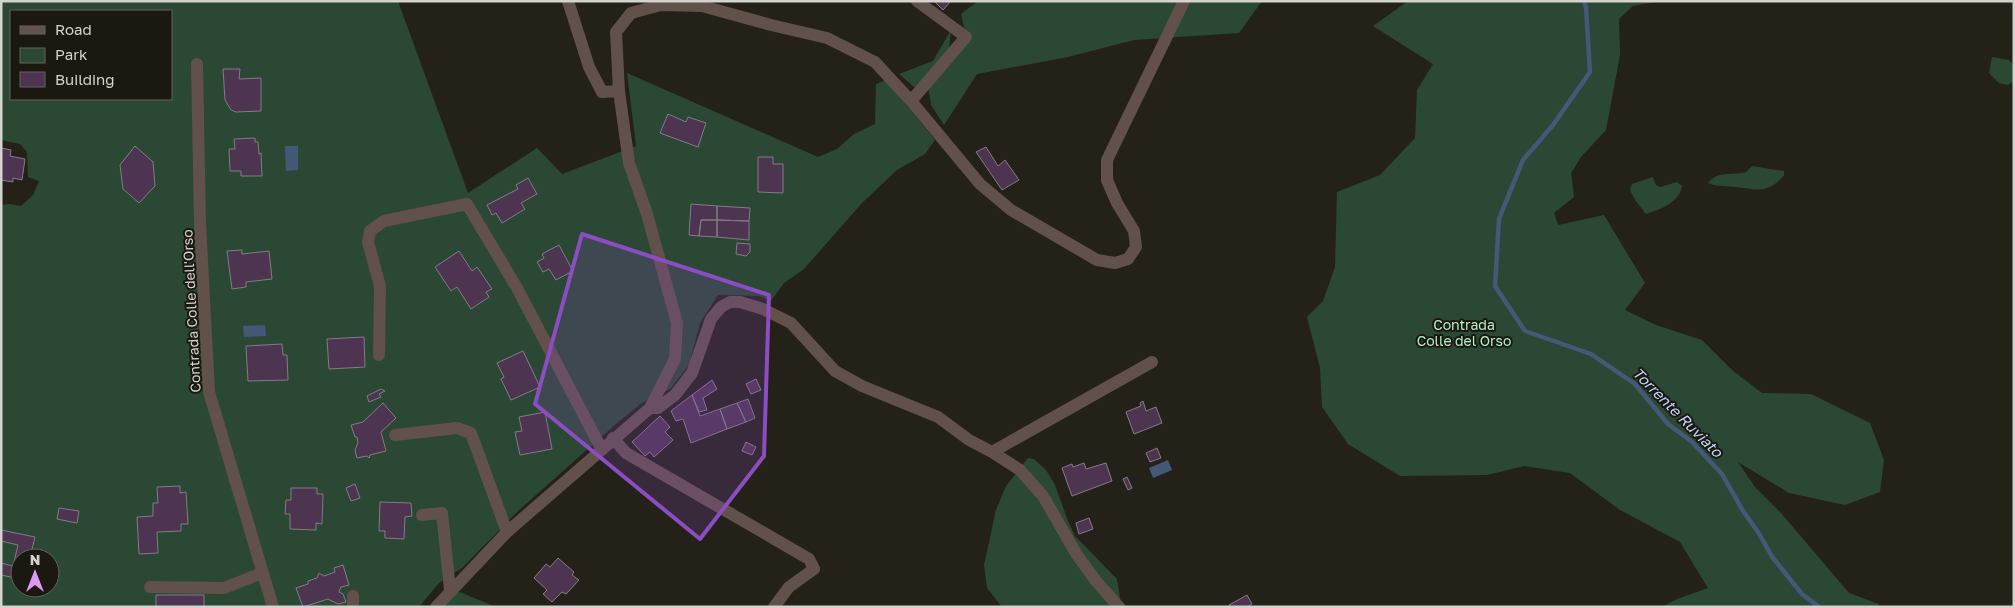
<svg xmlns="http://www.w3.org/2000/svg" width="2015" height="608" font-family="'Golos Text',sans-serif">
<rect width="100%" height="100%" fill="#242119"/>
<!-- green -->
<path fill="#2b4835" fill-rule="evenodd" d="M1,1h397l70,192 69,-45 25,26 74,-28 -9,-73 191,84 19,-8 17,-15 21,-10 1,-40 10,-4 49,60 -10,14 -28,16 -35,33 -58,66 -20,14 -13,18 -12,-5 -41,-1 -18,28 -11,42 -19,24 -28,14 -25,20 -99,88 -56,57 -23,15 -20,24h-418v-402l8,-1 12,2 12,-11 6,-14 -11,-4 -1,-25 -7,-8 -19,-4zM11,11h160v88h-160zM20,558h30v30h-30z
M978,1h284l-23,32 -105,7 -66,17 -91,17 -33,51 -13,-20 -3,-19 39,-46 -6,-26z
M1408,1h252l-27,5 -14,13 1,36 -14,75 -25,27 -10,16 3,24 -20,16 4,12 46,-10 41,68 -20,27 31,15 46,15 30,30 30,23 49,1 59,29 14,37 -4,32 -35,13 -56,-12 -51,-31 17,25 26,26 68,80 30,11v3h-217l15,-8 31,-11 -28,-46 -60,-32 -50,-37 -46,-7 -37,9 -87,1 -52,-32 -26,-37 -2,-39 -13,-51 16,-16 12,-34 2,-75 43,-17 35,-37 2,-48 16,-26 -60,-38z
M951,30l-2,18 -27,35 -8,4 -15,-13 34,-13z
M1992,57l17,3 5,5v16l-6,4 -9,-2 -10,-10z
M1752,166l32,5v4c-16,20 -28,14 -48,12 -10,-1 -18,0 -28,-4 10,-13 25,-7 38,-11z
M1653,177l3,8 4,2 17,-5 5,4c-3,17 -21,23 -36,28l-11,-14 -5,-10 2,-6z
M1028,458l6,1 12,11 9,15 13,36 7,15 42,43 3,19 -2,9h-116l-15,-19 -3,-23 12,-55 10,-24z
M457,591l39,16h-53z"/>
<!-- water -->
<path fill="#425978" d="M285,146h13v24l-12,1z
M265,325l1,11 -22,1 -1,-11z
M1168,460l4,10 -19,8 -4,-10z"/>
<g fill="none" stroke-linecap="round" stroke-linejoin="round">
<!-- stream -->
<path stroke="#425978" stroke-width="4.5" d="M1584,1l2,6 4,65 -37,53 -30,35 -24,59 -4,67 30,45 66,23 44,30 33,40 23,17 31,33 21,37 15,21 15,26 29,36 17,13"/>
</g>
<!-- building -->
<path fill="#4d3551" stroke="#837c84" d="M934,1h17l-8,9z
M223,69h17l-1,10 22,-1v33l-25,1 -5,-2 -6,-10z
M668,114l18,8 2,-5 18,6 -8,24 -38,-14z
M255,138v4h3l1,12 2,-1 1,23h-21v-5h-11l-1,-22h6l-1,-10z
M135,146l18,16 2,24 -16,17 -16,-14 -3,-24z
M986,147l12,19 7,-6 14,20 -17,10 -26,-38z
M1,148l10,2 -1,6 15,3 -3,21 -9,-2v4l-12,-2z
M758,157h15v7h10v29l-25,-1z
M528,178l9,16 -16,9 4,6 -23,14 -6,-10 -4,2 -5,-10 31,-16 -2,-4z
M691,204l26,2v14h-16l-2,16 -10,-1z
M717,206l33,2 -1,13 -32,-1z
M701,220h16v17l-18,-1z
M717,220l32,1v19l-32,-3z
M737,243l13,1v8l-4,4 -10,-2z
M559,245l14,26 -17,9 -7,-11 -6,3 -6,-10 7,-4 -2,-4z
M242,250v4l27,-3 3,28 -26,3v5l-14,2 -5,-38z
M459,251l13,20 5,-4 15,22 -6,3 3,5 -18,12 -14,-22 -6,4 -16,-24z
M364,337l1,30 -36,2 -2,-30z
M282,344l1,11h4l1,25 -40,1 -2,-35z
M523,351l17,36 -29,13 -10,-21 3,-2 -7,-14z
M756,379l5,11 -10,4 -5,-10z
M712,380l5,9 -14,9 4,12 -8,2 -7,-17z
M381,389l4,2 -6,3 2,3 -12,5 -2,-6z
M692,395l8,21 20,-7 7,20 -36,14 -8,-24 -7,2 -5,-10z
M748,399l7,19 -9,4 -9,-19z
M1143,401l3,10 10,-4 6,16 -28,11 -8,-22 15,-6 -1,-3z
M383,403l13,15 -15,14 5,19 -16,4 -1,3 -2,-2 -10,2 -2,-8 3,-7 -1,-6h-2l-4,-12 12,-3z
M737,403l9,19 -19,7 -7,-20z
M545,412l7,37 -32,6 -5,-23 7,-1 -3,-14z
M660,416l10,11 -5,5 8,8 -19,17 -4,-5 -5,4 -13,-14z
M746,442l10,5 -4,8 -10,-4z
M1157,448l4,10 -11,4 -4,-9z
M1084,463l2,6 20,-6 6,18 -40,15 -10,-28 10,-4 1,3z
M1127,477l5,11 -4,2 -5,-11z
M355,484l5,14 -9,3 -5,-13z
M180,486v7l6,-1 2,32h-7v7l-24,1 1,21 -19,1 -2,-37 16,-1v-13h5l-1,-16z
M291,488h26v6h6l-1,30 -6,-1v7l-26,-1v-15h-5l1,-14h5z
M380,502l31,1 1,13 -7,1 -1,22 -19,-1v-7h-6z
M59,508l20,3 -2,12 -20,-4z
M1089,518l4,11 -14,5 -3,-11z
M1,530l34,7 -5,21h-10v21l-19,-4v-12l12,3 5,-21 -17,-4z
M558,558l16,14 -2,3 7,5 -13,14 -4,-2 -10,10 -9,-8 4,-4 -13,-12 12,-14 4,3z
M343,565l6,20 -8,2 -2,5 4,2 3,8 -8,2 -10,-5 -25,8 -7,-19 12,-4v-3l9,-3 2,-5 5,3 11,-4 -1,-4z
M156,595h48v12h-48z
M1247,595l5,9 -5,3h-17l-1,-2z"/>
<g fill="none" stroke-linecap="round" stroke-linejoin="round">
<!-- minor -->
<path stroke="#62504b" stroke-width="12" d="M568,1l21,66 13,25 17,-1
M197,64l3,159 9,169 64,215
M911,101l55,-64 -49,-36
M379,355l1,-69 -12,-44 2,-11 14,-10 83,-17 50,84 84,160
M650,408h8l17,-13 17,-22 19,-54 10,-12 9,-5h10l23,7 28,14 44,48 27,15 76,31 31,23 23,12 160,-90
M395,435l62,-7 14,5 36,99
M613,438l13,15 183,106 5,10 -25,18 -15,20
M992,452l28,18 23,26 34,59 19,26 23,26
M422,515l20,-2 8,77
M150,587l74,1 38,-15
M353,596v11
M436,607l71,-75 143,-124 25,-49 2,-36 -30,-109 -18,-51 -10,-72 -3,-59 15,-19 30,-8 41,1 69,19 56,13 48,24 36,39 69,83 31,26 86,50 18,3 13,-4 8,-12 -2,-16 -17,-28 -10,-23v-20l77,-159"/>
</g>
<!-- marked area -->
<path fill="#8d4dc2" fill-opacity="0.2" stroke="#8d4dc2" stroke-width="4" stroke-linejoin="round" d="M582,234l187,61 -5,161 -64,83 -165,-135z"/>
<g text-anchor="middle" dominant-baseline="central" stroke-width="4" stroke-linejoin="round" paint-order="stroke">
<!-- street labels -->
<g font-size="14" fill="#d5d3ce" stroke="#1a1810">
<text transform="translate(191 311) rotate(-93)">Contrada Colle dell'Orso</text>
</g>
<!-- park labels -->
<g font-size="14" fill="#b1f1c6" stroke="#1a1810">
<text x="1464" y="324">Contrada<tspan x="1464" dy="16">Colle del Orso</tspan></text>
</g>
<!-- water labels -->
<g font-size="15" font-style="italic" fill="#bed6f7" stroke="#1a1810">
<text transform="translate(1678 412) rotate(45)">Torrente Ruviato</text>
</g>
</g>
<!-- border -->
<rect width="2015" height="608" fill="none" stroke="#d5d3ce" stroke-width="5"/>
<!-- legend -->
<rect x="10" y="10" width="162" height="90" fill="#1a1810" stroke="#65635c"/>
<rect x="20" y="26" width="25" height="8" fill="#62504b" stroke="#65635c"/>
<text x="55" y="35" font-size="15" fill="#d5d3ce">Road</text>
<rect x="20" y="48" width="25" height="15" fill="#2b4835" stroke="#65635c"/>
<text x="55" y="60" font-size="15" fill="#d5d3ce">Park</text>
<rect x="20" y="72" width="25" height="15" fill="#4d3551" stroke="#65635c"/>
<text x="55" y="85" font-size="15" fill="#d5d3ce">Building</text>
<!-- north arrow -->
<g transform="translate(35 573)"><circle r="24" fill="#1a1810" stroke="#65635c"/>
<path d="M0-4L9 19L0 12L-9 19Z" fill="#de98f3"/>
<text y="-8" font-size="14" font-weight="bold" text-anchor="middle" fill="#d5d3ce">N</text>
</g>
</svg>
